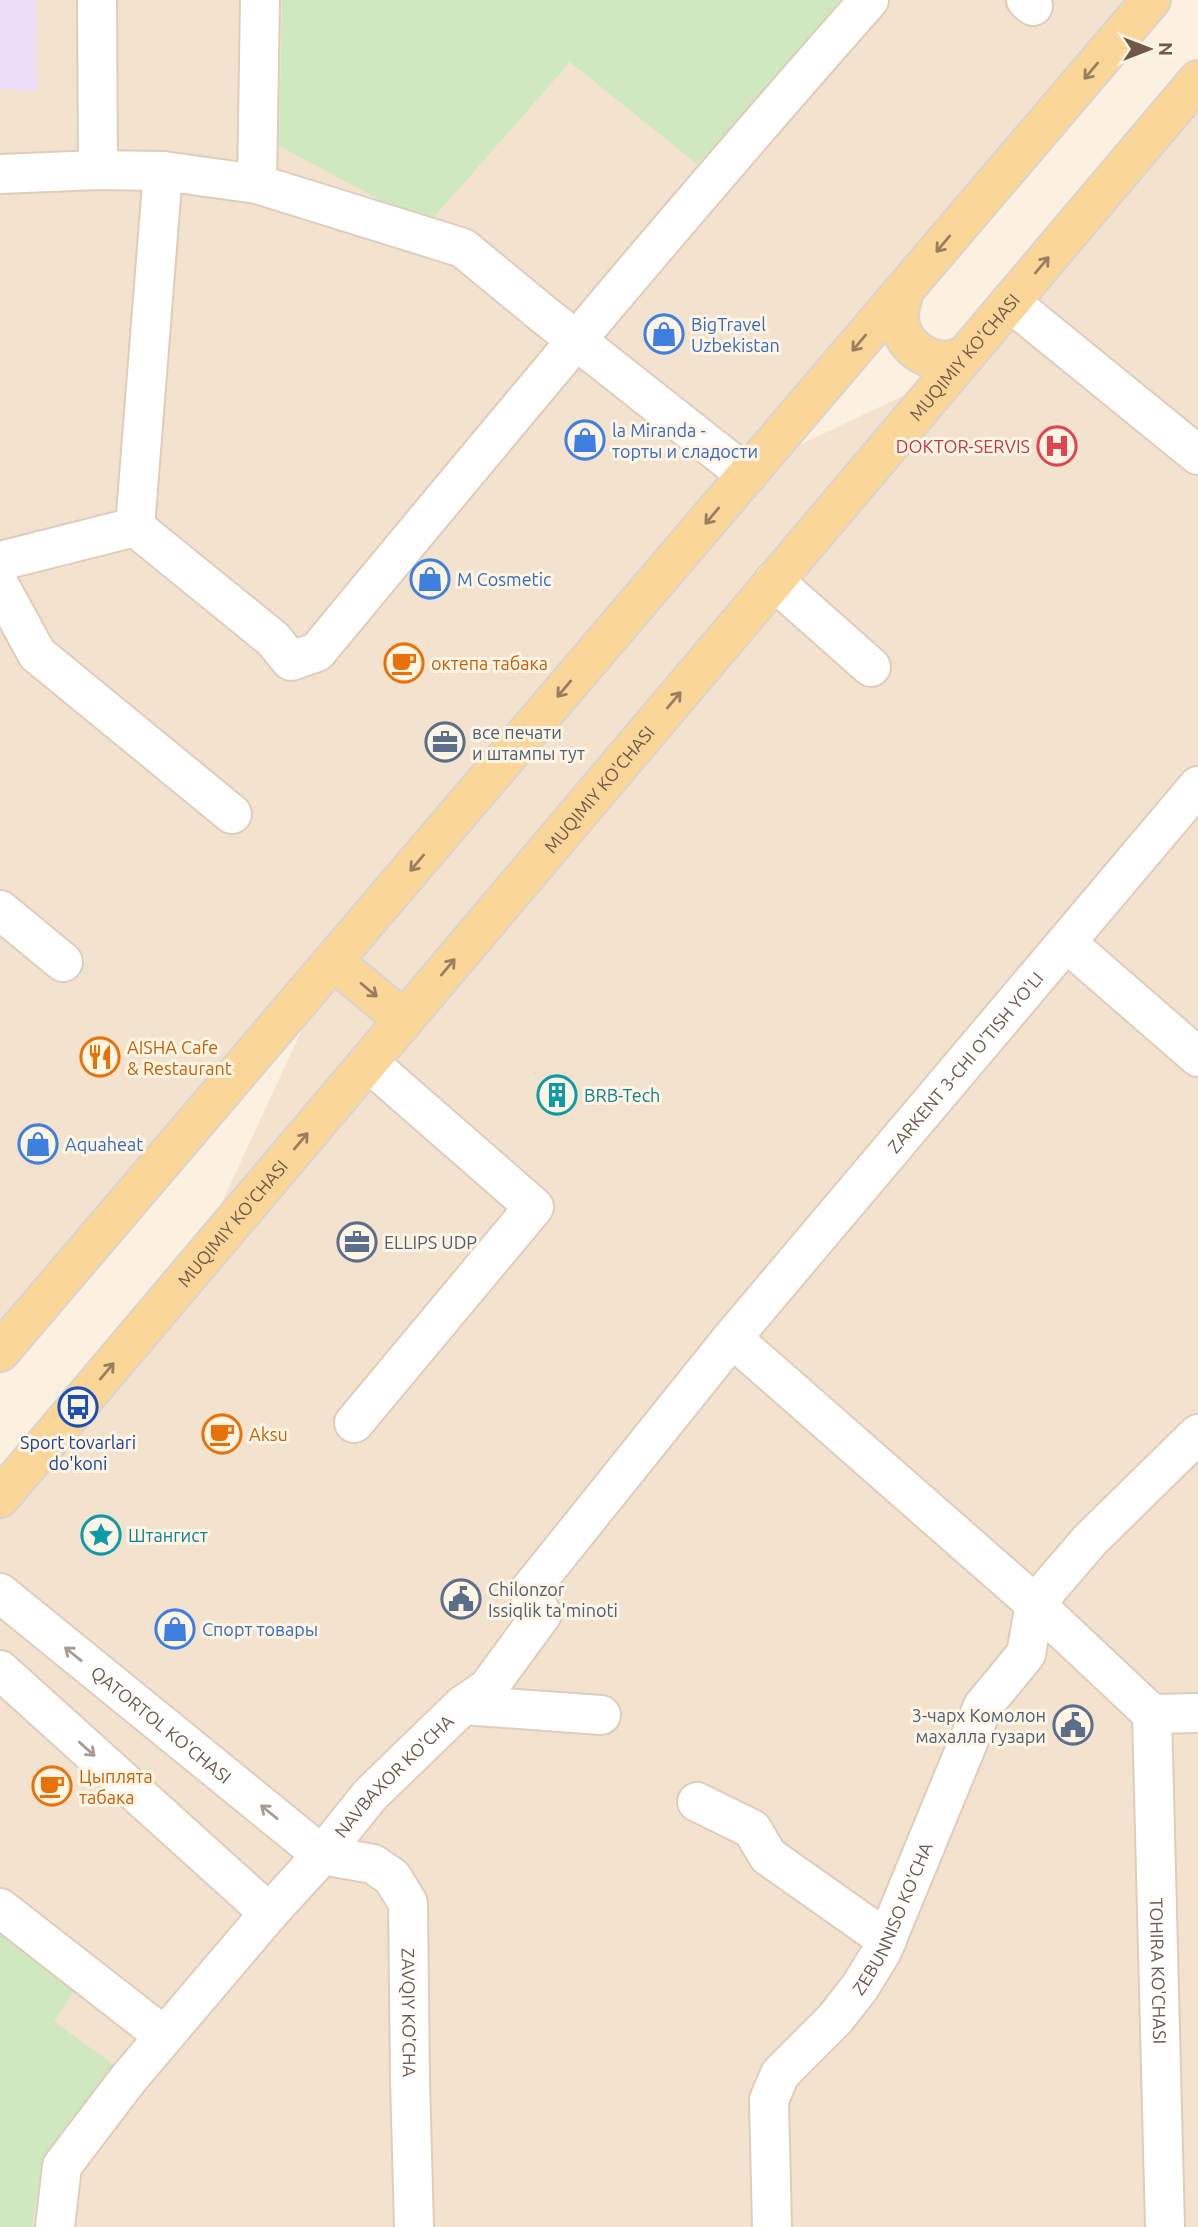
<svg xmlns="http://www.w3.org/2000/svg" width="1198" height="2227" font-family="Ubuntu,sans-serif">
<rect width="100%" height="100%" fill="#fcf1e0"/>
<!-- residential -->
<path fill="#f3e3ce" d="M0,0h1151l-396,466 196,-93 247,-293v2147h-1198v-729l188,-223 145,-312 -333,389z"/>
<!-- education -->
<path fill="#eeddf8" d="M0,0h36l1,91 -37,-2z"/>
<!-- green -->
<path fill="#cfe8bf" d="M282,0h567l-152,164 -127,-102 -143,163 -148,-79z
M0,1931l75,59 -21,31 64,47 -77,105 -9,54h-32z"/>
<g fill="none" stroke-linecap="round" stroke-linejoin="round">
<!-- minor casing -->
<g stroke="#dfcdbc" stroke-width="42">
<g id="minor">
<path d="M97,0l1,170"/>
<path d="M1026,0l7,6"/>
<path d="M0,174l98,-4 65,1 94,13 206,64 80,66 204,161"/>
<path d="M257,184l3,-184"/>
<path d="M1010,302l188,153"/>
<path d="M135,527l28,-356"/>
<path d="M0,561l135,-34 138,112 18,22 26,-9c181,-219 363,-438 552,-652"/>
<path d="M774,581l97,86"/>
<path d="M0,586l37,68 195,160"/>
<path d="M0,910l63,52"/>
<path d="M1067,943l131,114"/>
<path d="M732,1338l303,266 117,110 46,-1"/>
<path d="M354,1423l180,-216 -166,-145"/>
<path id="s1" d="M0,1593l322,262 51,9 19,13 16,26 2,176 4,148"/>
<path d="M0,1670l269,243"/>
<path d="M463,1705l138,10"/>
<path id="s2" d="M1152,1714l13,513"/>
<path d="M697,1802l55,27 16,27 119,84"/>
<path d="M0,1908l164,128"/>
<path id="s3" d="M55,2227l7,-61 67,-88 140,-165 53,-58 48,-60 93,-90 25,-17 54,-74 -13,-23 203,-253 466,-552"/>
<path id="s4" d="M772,2227l-3,-127 11,-26 55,-55 25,-32 22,-36 101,-245 43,-52 9,-50 55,-64 108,-106"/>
</g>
</g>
<!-- major casing -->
<g stroke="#dad3cf" stroke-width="42">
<g id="major">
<path d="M904,291c-3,11 -7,22 -4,34 6,28 42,46 66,29"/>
<path d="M333,961l71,59"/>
<path d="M0,1352l1151,-1352"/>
<path id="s5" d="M0,1498l1198,-1418"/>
</g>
</g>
<!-- minor -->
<use href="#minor" stroke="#fff" stroke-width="38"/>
<!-- major -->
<use href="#major" stroke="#fad798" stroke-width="38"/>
</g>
<!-- one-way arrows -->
<defs><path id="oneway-shaft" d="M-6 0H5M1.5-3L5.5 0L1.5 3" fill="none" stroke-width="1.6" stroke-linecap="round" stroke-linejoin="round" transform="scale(1.75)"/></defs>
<g stroke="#9b7d60">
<use href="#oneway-shaft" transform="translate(1091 71) rotate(130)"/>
<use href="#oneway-shaft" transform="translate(943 244) rotate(130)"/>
<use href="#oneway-shaft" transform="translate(1042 265) rotate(-50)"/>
<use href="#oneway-shaft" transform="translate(859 343) rotate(130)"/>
<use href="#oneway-shaft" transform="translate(712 516) rotate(130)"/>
<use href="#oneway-shaft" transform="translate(564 689) rotate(130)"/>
<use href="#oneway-shaft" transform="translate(674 700) rotate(-50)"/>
<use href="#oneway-shaft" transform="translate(417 863) rotate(130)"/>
<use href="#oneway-shaft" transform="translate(448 967) rotate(-50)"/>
<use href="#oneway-shaft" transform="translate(369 990) rotate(40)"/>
<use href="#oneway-shaft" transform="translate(301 1141) rotate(-50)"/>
<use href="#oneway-shaft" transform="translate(107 1371) rotate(-50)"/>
</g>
<g stroke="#aa9a91">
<use href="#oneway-shaft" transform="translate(73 1654) rotate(-141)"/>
<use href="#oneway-shaft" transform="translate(87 1749) rotate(42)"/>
<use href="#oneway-shaft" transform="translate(269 1812) rotate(-141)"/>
</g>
<!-- icons -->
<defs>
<g id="shop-ring" transform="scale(2.0125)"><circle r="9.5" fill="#fff5e5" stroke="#3f7fe0" stroke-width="1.5"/><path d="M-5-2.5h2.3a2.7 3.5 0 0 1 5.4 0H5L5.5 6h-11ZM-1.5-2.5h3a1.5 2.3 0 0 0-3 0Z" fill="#3f7fe0"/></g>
<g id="hospital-ring" transform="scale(2.0125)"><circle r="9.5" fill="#fff5e5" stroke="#e0444e" stroke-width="1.5"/><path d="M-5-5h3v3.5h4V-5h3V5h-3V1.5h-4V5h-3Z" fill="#e0444e"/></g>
<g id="cafe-ring" transform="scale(2.0125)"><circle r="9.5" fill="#fff5e5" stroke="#e8710a" stroke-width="1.5"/><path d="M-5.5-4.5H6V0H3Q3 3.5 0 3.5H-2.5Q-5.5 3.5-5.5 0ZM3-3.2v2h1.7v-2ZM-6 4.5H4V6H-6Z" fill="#e8710a"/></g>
<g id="office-ring" transform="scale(2.0125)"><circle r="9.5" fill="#fff5e5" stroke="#5c6f8a" stroke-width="1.5"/><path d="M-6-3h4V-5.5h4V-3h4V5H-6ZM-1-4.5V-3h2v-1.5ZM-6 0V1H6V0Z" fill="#5c6f8a"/></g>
<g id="restaurant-ring" transform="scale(2.0125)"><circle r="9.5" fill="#fff5e5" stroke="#e8710a" stroke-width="1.5"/><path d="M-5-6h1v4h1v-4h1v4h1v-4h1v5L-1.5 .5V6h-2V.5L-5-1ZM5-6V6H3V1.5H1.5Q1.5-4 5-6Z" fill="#e8710a"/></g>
<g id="building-ring" transform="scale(2.0125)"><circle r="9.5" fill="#fff5e5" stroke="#0f9aa8" stroke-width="1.5"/><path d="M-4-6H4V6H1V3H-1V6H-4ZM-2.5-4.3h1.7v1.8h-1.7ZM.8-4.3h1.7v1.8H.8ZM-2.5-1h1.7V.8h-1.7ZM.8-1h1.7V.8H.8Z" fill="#0f9aa8"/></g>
<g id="bus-ring" transform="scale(2.0125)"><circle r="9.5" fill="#fff5e5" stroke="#1a4fb4" stroke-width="1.5"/><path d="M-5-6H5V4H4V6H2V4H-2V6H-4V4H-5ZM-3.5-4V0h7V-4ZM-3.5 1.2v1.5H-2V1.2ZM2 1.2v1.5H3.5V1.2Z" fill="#1a4fb4"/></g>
<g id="sight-ring" transform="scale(2.0125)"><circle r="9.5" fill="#fff5e5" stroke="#0f9aa8" stroke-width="1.5"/><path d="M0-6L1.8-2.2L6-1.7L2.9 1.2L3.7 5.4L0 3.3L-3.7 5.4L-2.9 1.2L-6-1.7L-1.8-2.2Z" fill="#0f9aa8"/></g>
<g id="civic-ring" transform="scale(2.0125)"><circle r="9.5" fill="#fff5e5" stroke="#5c6f8a" stroke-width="1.5"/><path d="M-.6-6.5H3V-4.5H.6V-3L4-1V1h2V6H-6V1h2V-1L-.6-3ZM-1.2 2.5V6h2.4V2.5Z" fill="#5c6f8a"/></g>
</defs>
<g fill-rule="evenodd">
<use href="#shop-ring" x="664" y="334"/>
<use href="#shop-ring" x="585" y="440"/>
<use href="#hospital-ring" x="1057" y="446"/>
<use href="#shop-ring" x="430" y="579"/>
<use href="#cafe-ring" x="404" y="663"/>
<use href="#office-ring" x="445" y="742"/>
<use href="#restaurant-ring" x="100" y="1057"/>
<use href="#building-ring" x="557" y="1095"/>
<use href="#shop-ring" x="38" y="1144"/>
<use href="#office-ring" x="357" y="1242"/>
<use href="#bus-ring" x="78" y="1407"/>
<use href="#cafe-ring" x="222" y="1434"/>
<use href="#sight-ring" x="101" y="1535"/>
<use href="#civic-ring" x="461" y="1599"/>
<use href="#shop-ring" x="175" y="1629"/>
<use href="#civic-ring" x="1073" y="1725"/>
<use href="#cafe-ring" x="52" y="1786"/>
</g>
<g text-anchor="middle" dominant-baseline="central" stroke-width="6" stroke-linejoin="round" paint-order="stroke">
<!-- shop labels -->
<g font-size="18" fill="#366cbe" stroke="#fff5e5" text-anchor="start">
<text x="691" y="324">BigTravel<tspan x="691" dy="21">Uzbekistan</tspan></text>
<text x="612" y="430">la Miranda -<tspan x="612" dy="21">торты и сладости</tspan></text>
<text x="457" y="579">M Cosmetic</text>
<text x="65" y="1144">Aquaheat</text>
<text x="202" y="1629">Спорт товары</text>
</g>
<!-- street labels -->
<g font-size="18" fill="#725748" stroke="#fff5e5">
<text stroke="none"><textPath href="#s5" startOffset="1494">MUQIMIY KO'CHASI</textPath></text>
<text stroke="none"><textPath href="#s5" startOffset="928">MUQIMIY KO'CHASI</textPath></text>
<text stroke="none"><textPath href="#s3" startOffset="1507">ZARKENT 3-CHI O'TISH YO'LI</textPath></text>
<text stroke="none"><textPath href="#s5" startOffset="360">MUQIMIY KO'CHASI</textPath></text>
<text stroke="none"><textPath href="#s1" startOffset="208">QATORTOL KO'CHASI</textPath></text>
<text stroke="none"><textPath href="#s3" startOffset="574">NAVBAXOR KO'CHA</textPath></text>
<text stroke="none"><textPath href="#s4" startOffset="350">ZEBUNNISO KO'CHA</textPath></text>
<text stroke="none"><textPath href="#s2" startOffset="257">TOHIRA KO'CHASI</textPath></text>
<text stroke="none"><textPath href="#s1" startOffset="630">ZAVQIY KO'CHA</textPath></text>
</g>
<!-- health labels -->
<g font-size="18" fill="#be3a42" stroke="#fff5e5" text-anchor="end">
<text x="1030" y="446">DOKTOR-SERVIS</text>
</g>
<!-- food labels -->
<g font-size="18" fill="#c56008" stroke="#fff5e5" text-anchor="start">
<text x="431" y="663">октепа табака</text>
<text x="127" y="1047">AISHA Cafe<tspan x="127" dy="21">&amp; Restaurant</tspan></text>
<text x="249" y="1434">Aksu</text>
<text x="79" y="1776">Цыплята<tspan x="79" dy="21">табака</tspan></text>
</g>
<!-- service labels -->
<g font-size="18" fill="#4e5e75" stroke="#fff5e5" text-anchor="start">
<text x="472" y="732">все печати<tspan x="472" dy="21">и штампы тут</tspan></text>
<text x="384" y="1242">ELLIPS UDP</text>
<text x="488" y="1589">Chilonzor<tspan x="488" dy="21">Issiqlik ta'minoti</tspan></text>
<text x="1046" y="1715" text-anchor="end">3-чарх Комолон<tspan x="1046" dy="21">махалла гузари</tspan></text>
</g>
<!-- culture labels -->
<g font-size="18" fill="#0d838f" stroke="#fff5e5" text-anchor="start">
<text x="584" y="1095">BRB-Tech</text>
<text x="128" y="1535">Штангист</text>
</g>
<!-- transit labels -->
<g font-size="18" fill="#164399" stroke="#fff5e5">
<text x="78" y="1442">Sport tovarlari<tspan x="78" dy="21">do'koni</tspan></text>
</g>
</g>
<!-- north arrow -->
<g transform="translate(1149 49) rotate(90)" stroke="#fff5e5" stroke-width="5" paint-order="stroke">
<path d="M0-5L12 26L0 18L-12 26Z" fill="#725748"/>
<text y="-10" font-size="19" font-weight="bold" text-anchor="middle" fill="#725748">N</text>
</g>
</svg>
